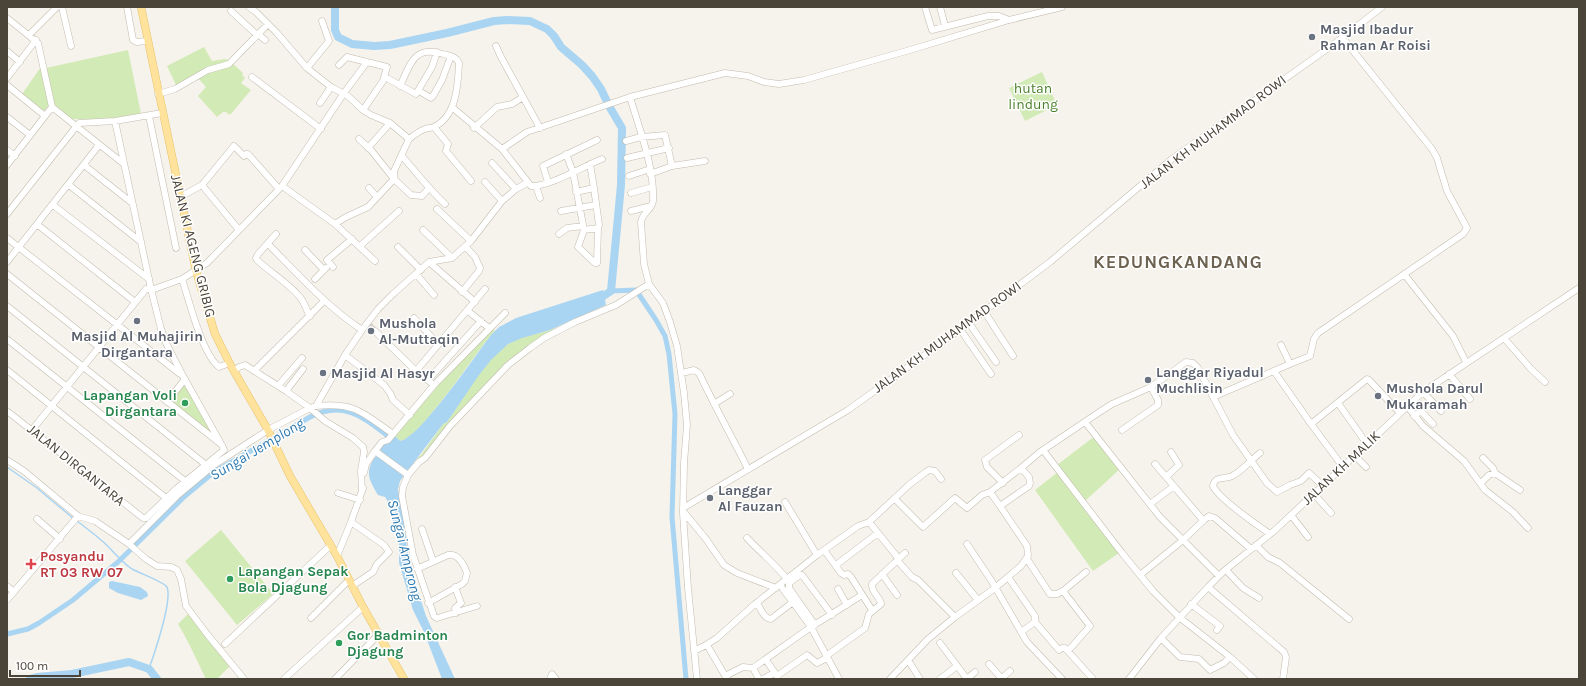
<svg xmlns="http://www.w3.org/2000/svg" width="1586" height="686" font-family="Karla,sans-serif">
<rect width="100%" height="100%" fill="#f6f3ec"/>
<!-- green -->
<path fill="#d2eab5" d="M204,47l8,14 13,-2 6,2 -54,26 -10,-21z
M128,50l13,64 -26,5h-44l-17,-14 -8,-37z
M232,63l11,10 -1,2 3,3 -4,5 10,7 -21,25 -4,-3h-3l-6,5 -19,-21 8,-9 -9,-10z
M41,67l8,38 -5,6 -22,-17z
M1042,72l15,33 -32,16 -16,-33z
M581,316l-66,41 -90,100 -6,2 -2,-1 4,-3 22,-31 4,-2c15,-22 40,-66 63,-79 12,-7 27,-9 40,-13 11,-4 21,-9 31,-14z
M491,327l4,4c-19,19 -74,108 -95,110l-6,-6z
M185,384l28,51 -42,-31v-5l11,-14z
M1095,436l25,33 -35,32 -28,-36z
M1058,472l61,81 -26,18 -58,-81z
M221,530l50,61 -1,1 2,3 -35,30 -52,-64z
M189,613l42,52 -14,14h-11c-9,-18 -17,-37 -28,-55z"/>
<!-- water -->
<path fill="#a9d4f2" d="M603,290l3,15 -56,25 -28,8 -14,6 -17,16 -12,15 -32,47 -4,2 -37,49 -24,-18 -2,-7 4,-5 4,1 6,-9 6,6c19,-2 77,-88 91,-106l8,-8 17,-9z
M379,455l26,19 -5,7 -2,8 7,39 2,20 7,31 12,37 29,63h-13l-18,-47 -11,-22 -14,-47v-18l-12,-45 -2,-3 -7,-2c-7,-12 -13,-21 -6,-33 2,-4 3,-5 7,-7z
M112,581l28,6 7,5 1,4 -7,4 -23,-7 -9,-5v-6z"/>
<g fill="none" stroke-linecap="round" stroke-linejoin="round">
<!-- stream -->
<path stroke="#a9d4f2" stroke-width="1.5" d="M7,467l30,21 37,31
M77,521c8,6 16,12 24,19 11,9 19,21 31,29 7,4 32,13 35,18 6,14 -13,67 -18,82"/>
<!-- canal -->
<path stroke="#a9d4f2" stroke-width="5" d="M611,291l25,-1 20,30 9,16 4,18 6,60 -3,103 14,162
M7,634l21,-5 11,-6 34,-23 45,-38 67,-66 29,-24 96,-55c35,-18 55,2 82,22"/>
<!-- river -->
<path stroke="#a9d4f2" stroke-width="8" d="M335,7v23l3,7 14,7 22,2 16,-1 57,-12 47,-12 13,-1 23,1 17,8 7,7 7,11 21,18 10,11 9,13 8,17 13,22 -1,57 -10,106 -15,10
M30,679l7,-2 35,-3 57,-12 20,7 8,10"/>
<!-- minor-tunnel -->
<path stroke="#d4d0c8" stroke-width="6" stroke-dasharray="6 3" stroke-linecap="butt" d="M369,325l6,6"/>
<!-- minor casing -->
<g stroke="#c2bbae" stroke-width="7">
<path id="minor" d="M62,7l9,39
M127,7l6,33 4,2 10,-1
M249,7l7,5 21,21 30,35 24,19 17,9 15,14 8,5 19,8 19,16 -15,32v8l-26,28 -22,10 -11,7
M925,7l7,23 56,-14h11l10,4
M940,7l5,19
M231,11l26,24
M7,18l31,25 14,64
M258,34l7,6
M29,35l28,-28
M7,51l13,11
M339,65l8,-8 40,10 -4,14 -20,29
M307,68l22,-27 -7,-20
M252,77l69,52
M385,77l31,17 16,-27 5,-15
M7,78l29,-38
M7,85l38,31
M400,86c11,-23 14,-41 43,-32 7,2 13,2 16,9 -1,21 -2,53 -25,64 -3,1 -6,1 -9,2 -6,2 -11,6 -16,10
M419,91l12,7 2,-2 9,-16 9,-24
M158,94l17,-5 33,-19 21,-6 39,-40
M523,97l17,31
M320,103l11,-16
M453,108l49,41 29,37c18,1 53,-20 71,-27
M149,116l27,132
M7,117l23,18
M115,121l36,168 10,40 5,14 17,33 37,66
M434,127l14,17 -2,7 25,30
M474,128l23,-21 15,-3 11,-7 -22,-40 -5,-11
M359,139l12,11 23,29 17,16 11,1 7,-8
M626,141l15,-4 24,-2 7,31
M368,148l22,-25
M502,149l25,-17 103,-35
M7,150l8,6
M566,154l7,18 11,58 -6,17 17,16h2l1,-35
M402,156c14,16 27,33 43,48
M627,158l42,-10
M492,163l24,26
M7,165l45,-58 72,57
M84,165l48,38
M650,174l22,-8 33,-5
M629,176l21,-7
M485,182l17,19
M548,182l-5,-16 54,-26
M69,185l72,57
M282,186l53,38 40,37
M536,186l4,12
M369,188l8,9
M576,192l18,-4 -4,-24
M631,193l21,-6
M180,197l22,-12
M53,205l96,74
M437,209l34,32
M561,211l35,-6
M631,211l20,-5
M7,214l72,-91 36,-2 47,-8
M38,225l97,77
M239,230l-37,-45 32,-39 10,10 2,-2h2l31,35
M423,230l29,28
M584,230l14,-2 1,-3 -5,-37
M276,234l-18,20 -2,4 1,2c14,13 30,22 43,37 5,6 6,13 10,19
M559,234l8,-6 16,-2
M7,238l173,136
M268,244c30,30 58,62 94,86
M360,246l39,-35
M398,247l23,23
M305,250l19,20
M7,262l92,-117
M429,262l46,40
M333,267l-6,-7 25,-21
M7,274l215,171 2,5 -48,39 -30,29h-3l-136,-107
M416,274l18,21
M1404,274l49,62 13,26
M182,279c7,21 20,75 37,88l11,-4
M315,279l11,-11
M462,292l17,-21 1,-3 -5,-11 -10,-11
M7,306l199,159
M468,311l21,17
M984,311l29,45
M414,318l24,26
M969,323l27,39
M960,329l31,45
M1504,338l27,31 14,13
M7,339l178,142
M345,355l39,30 6,8 3,7 17,15
M1290,364l20,-8 4,-17 4,-6 145,-99 4,-6 -20,-37 -10,-33 -5,-9 -90,-112
M7,370l159,128
M234,371l5,-4 6,-2 41,26 24,17 6,-2 29,-51 17,-25 16,-21 15,-15 36,-32 23,-4 19,-17 31,-40 14,-12 11,-6
M254,371l70,-70
M416,371l69,-82
M1274,371l37,53 32,43
M682,373l12,-3 5,3c15,32 33,64 49,96
M1449,374l21,25
M428,380l53,-59
M434,385l71,-72
M278,386l24,-28
M286,391l17,-22
M1423,392l18,19
M1213,397l77,-33 -9,-19
M167,402l18,-23
M1338,403l29,41
M714,404l16,-10
M316,406c39,-4 47,7 77,28
M1407,406l16,20 41,35 21,29 28,22 15,16
M1414,416l7,-5 12,13
M1085,422l75,95 59,59
M1311,424l56,-45 2,1 31,33
M32,430l114,-141h8l28,-10 25,-16 75,-77 62,-93 23,-31
M1122,430l36,-25v-5l-7,-13
M1043,450l79,103 31,38 26,26 51,40 -6,6 -14,7 -11,-11 -19,-2 -19,-19
M375,451l33,24
M1260,453c-9,7 -19,19 -28,23 -8,4 -17,-1 -19,10 6,13 44,39 57,48
M1355,456l11,11
M1483,458l10,10 2,5
M7,460l17,11 54,45 17,5 34,23 17,15 11,7 14,1 6,3 4,9 5,27 21,28 37,45
M1155,464l47,55 2,1 5,-4 6,2 36,31
M364,473l2,-9 9,-13 7,-9 6,-2 46,-55 -18,-14 -41,-40
M1166,477l13,-12 -8,-13
M1003,483l-16,-16 -2,-7 34,-25
M1481,483l8,-8 6,-2 25,17
M990,492l31,-24
M338,493l22,7
M1314,494l17,19
M895,499l28,28 32,-29 12,10 15,-13 8,-3 10,14 29,-20 1,-3 -1,-6 -8,-9 19,-16 58,-39 14,-9 39,-17 35,-25 7,1 5,5 35,67 34,48 10,9 13,-7 11,-4 8,-8 13,12
M785,502l32,53
M1150,504l24,-18
M683,508l165,-98 99,-71 103,-77 122,-103 162,-115 48,-37
M683,511l23,28 18,26 13,8 39,15
M1291,515l17,22
M37,519l23,20
M351,522l33,23 5,7 -12,12 -4,8 -21,14
M869,522l9,11
M422,529l11,32
M747,538c13,14 28,26 40,41
M129,544l49,-49 36,-30 54,-35 42,-22 15,13 28,17 10,9 1,5 -3,19 1,20
M967,544l24,36 36,62 35,37
M1256,545l12,12 12,6 69,56
M824,550l17,23 3,2 4,-1 3,3 21,33
M337,556l14,-34 12,-34
M1027,559l23,35h7l6,-3 27,35 -22,25
M897,560l15,17 6,3 37,37
M836,565l42,-32 21,26
M417,569l31,-14c10,-2 16,10 19,18l-2,8 -3,3 -34,19
M1226,570l17,18 16,10
M956,573l22,27
M882,574l15,21
M1140,575l43,-35 21,-20
M1008,577l27,39v6l24,28 3,-2h3l28,31
M780,585l31,42 28,52
M7,586l7,6
M455,587l6,16 -6,5 1,5
M1208,587l76,65 2,5 -3,22
M838,589l9,16
M1063,591l23,-19
M7,600l71,-84
M757,603c4,6 6,15 14,16l22,-17
M1191,604l29,22 -3,4
M477,606l-40,12 -3,-2 -21,-61 -11,-59 1,-9 5,-12 11,-13 6,-4 25,-32 58,-61 22,-17 14,-10 31,-16 41,-17 33,-21
M311,618l38,-38
M815,625l-26,-37v-5l11,-8h2l30,40
M1021,632l14,-10
M940,643l27,36
M225,644l106,-99
M707,645l20,34
M694,651l12,-6 11,-7 38,-34 62,-49 41,-29 11,-4 41,-38 16,-12 3,-2 6,1 6,8
M826,656l39,-28 4,-14 12,-10c-1,-7 -10,-12 -9,-20l33,-31
M1230,657l24,22
M766,660l11,16 30,-21 10,8 10,-5
M908,660l12,19
M989,664l13,15
M753,668l6,11
M725,676l18,-9 10,1 58,-41 51,-32
M284,679l79,-72
M335,679l43,-44
M550,679l2,-5 4,5
M697,679l-9,-91 -5,-75 1,-50 3,-38 -3,-32 -7,-47 -7,-24 -7,-19 -14,-19 -5,-20 -3,-42c1,-9 11,-12 12,-21 2,-32 -14,-73 -23,-104l95,-24 23,3 16,6 15,2 25,-4 106,-30 99,-30 53,-13
M763,679l11,-6
M890,679l38,-40 27,-22 40,-29 26,-22 7,-10 -1,-10 -27,-40
M940,679l17,-13
M967,679l8,-7
M1001,679l9,-8
M1129,679l32,-41 47,-51 16,-16 50,-40 149,-139 156,-104"/>
</g>
<!-- major casing -->
<g stroke="#e6c16a" stroke-width="8">
<path id="major" d="M141,7l55,264 19,63 16,32 37,64 22,46 47,80 26,51 41,72"/>
</g>
<!-- minor -->
<use href="#minor" stroke="#fff" stroke-width="6"/>
<!-- major -->
<use href="#major" stroke="#ffe39c" stroke-width="7"/>
</g>
<!-- markers -->
<g fill="#6b7280" stroke="#fff" stroke-width="1.5">
<circle cx="1312" cy="37" r="4"/>
<circle cx="137" cy="321" r="4"/>
<circle cx="371" cy="331" r="4"/>
<circle cx="323" cy="373" r="4"/>
<circle cx="1148" cy="380" r="4"/>
<circle cx="1378" cy="396" r="4"/>
<circle cx="710" cy="498" r="4"/>
</g>
<g fill="#2e9e5b" stroke="#fff" stroke-width="1.5">
<circle cx="185" cy="403" r="4"/>
<circle cx="230" cy="579" r="4"/>
<circle cx="339" cy="643" r="4"/>
</g>
<path fill="#e0444e" stroke="#fff" stroke-width="1.5" d="M29 558h4v4h4v4h-4v4h-4v-4h-4v-4h4z"/>
<g text-anchor="middle" dominant-baseline="central" stroke-width="3" stroke-linejoin="round" paint-order="stroke">
<!-- worship labels -->
<g font-size="14" font-weight="bold" fill="#5b616d" stroke="#fff" text-anchor="start">
<text x="1320" y="29">Masjid Ibadur<tspan x="1320" dy="16">Rahman Ar Roisi</tspan></text>
<text x="379" y="323">Mushola<tspan x="379" dy="16">Al-Muttaqin</tspan></text>
<text x="137" y="336" text-anchor="middle">Masjid Al Muhajirin<tspan x="137" dy="16">Dirgantara</tspan></text>
<text x="1156" y="372">Langgar Riyadul<tspan x="1156" dy="16">Muchlisin</tspan></text>
<text x="331" y="373">Masjid Al Hasyr</text>
<text x="1386" y="388">Mushola Darul<tspan x="1386" dy="16">Mukaramah</tspan></text>
<text x="718" y="490">Langgar<tspan x="718" dy="16">Al Fauzan</tspan></text>
</g>
<!-- park labels -->
<g font-size="14" fill="#4a7f2a" stroke="#fff">
<text x="1033" y="88">hutan<tspan x="1033" dy="16">lindung</tspan></text>
</g>
<!-- street labels -->
<g font-size="14" fill="#4b4439" stroke="#fff">
<text transform="translate(1213 132) rotate(-37)">JALAN KH MUHAMMAD ROWI</text>
<text transform="translate(193 246) rotate(76)">JALAN KI AGENG GRIBIG</text>
<text transform="translate(947 337) rotate(-36)">JALAN KH MUHAMMAD ROWI</text>
<text transform="translate(76 465) rotate(39)">JALAN DIRGANTARA</text>
<text transform="translate(1341 468) rotate(-43)">JALAN KH MALIK</text>
</g>
<!-- leisure labels -->
<g font-size="14" font-weight="bold" fill="#27864d" stroke="#fff" text-anchor="start">
<text x="177" y="395" text-anchor="end">Lapangan Voli<tspan x="177" dy="16">Dirgantara</tspan></text>
<text x="238" y="571">Lapangan Sepak<tspan x="238" dy="16">Bola Djagung</tspan></text>
<text x="347" y="635">Gor Badminton<tspan x="347" dy="16">Djagung</tspan></text>
</g>
<!-- health labels -->
<g font-size="14" font-weight="bold" fill="#be3a42" stroke="#fff" text-anchor="start">
<text x="40" y="556">Posyandu<tspan x="40" dy="16">RT 03 RW 07</tspan></text>
</g>
<!-- water labels -->
<g font-size="15" font-style="italic" fill="#2e7ab2" stroke="#fff">
<text transform="translate(257 449) rotate(-31)">Sungai Jemplong</text>
<text transform="translate(405 550) rotate(76)">Sungai Amprong</text>
</g>
<!-- district labels -->
<g font-size="18" font-weight="bold" letter-spacing="1" fill="#6e6250" stroke="#fff">
<text x="1178" y="262">KEDUNGKANDANG</text>
</g>
</g>
<!-- border -->
<rect width="1586" height="686" fill="none" stroke="#4b4439" stroke-width="16"/>
<!-- scale -->
<path d="M10 670v6h70v-6" fill="none" stroke="#4b4439" stroke-width="2"/>
<text x="16" y="670" font-size="12" fill="#4b4439" stroke="#ffffff" stroke-width="3" paint-order="stroke">100 m</text>
</svg>
